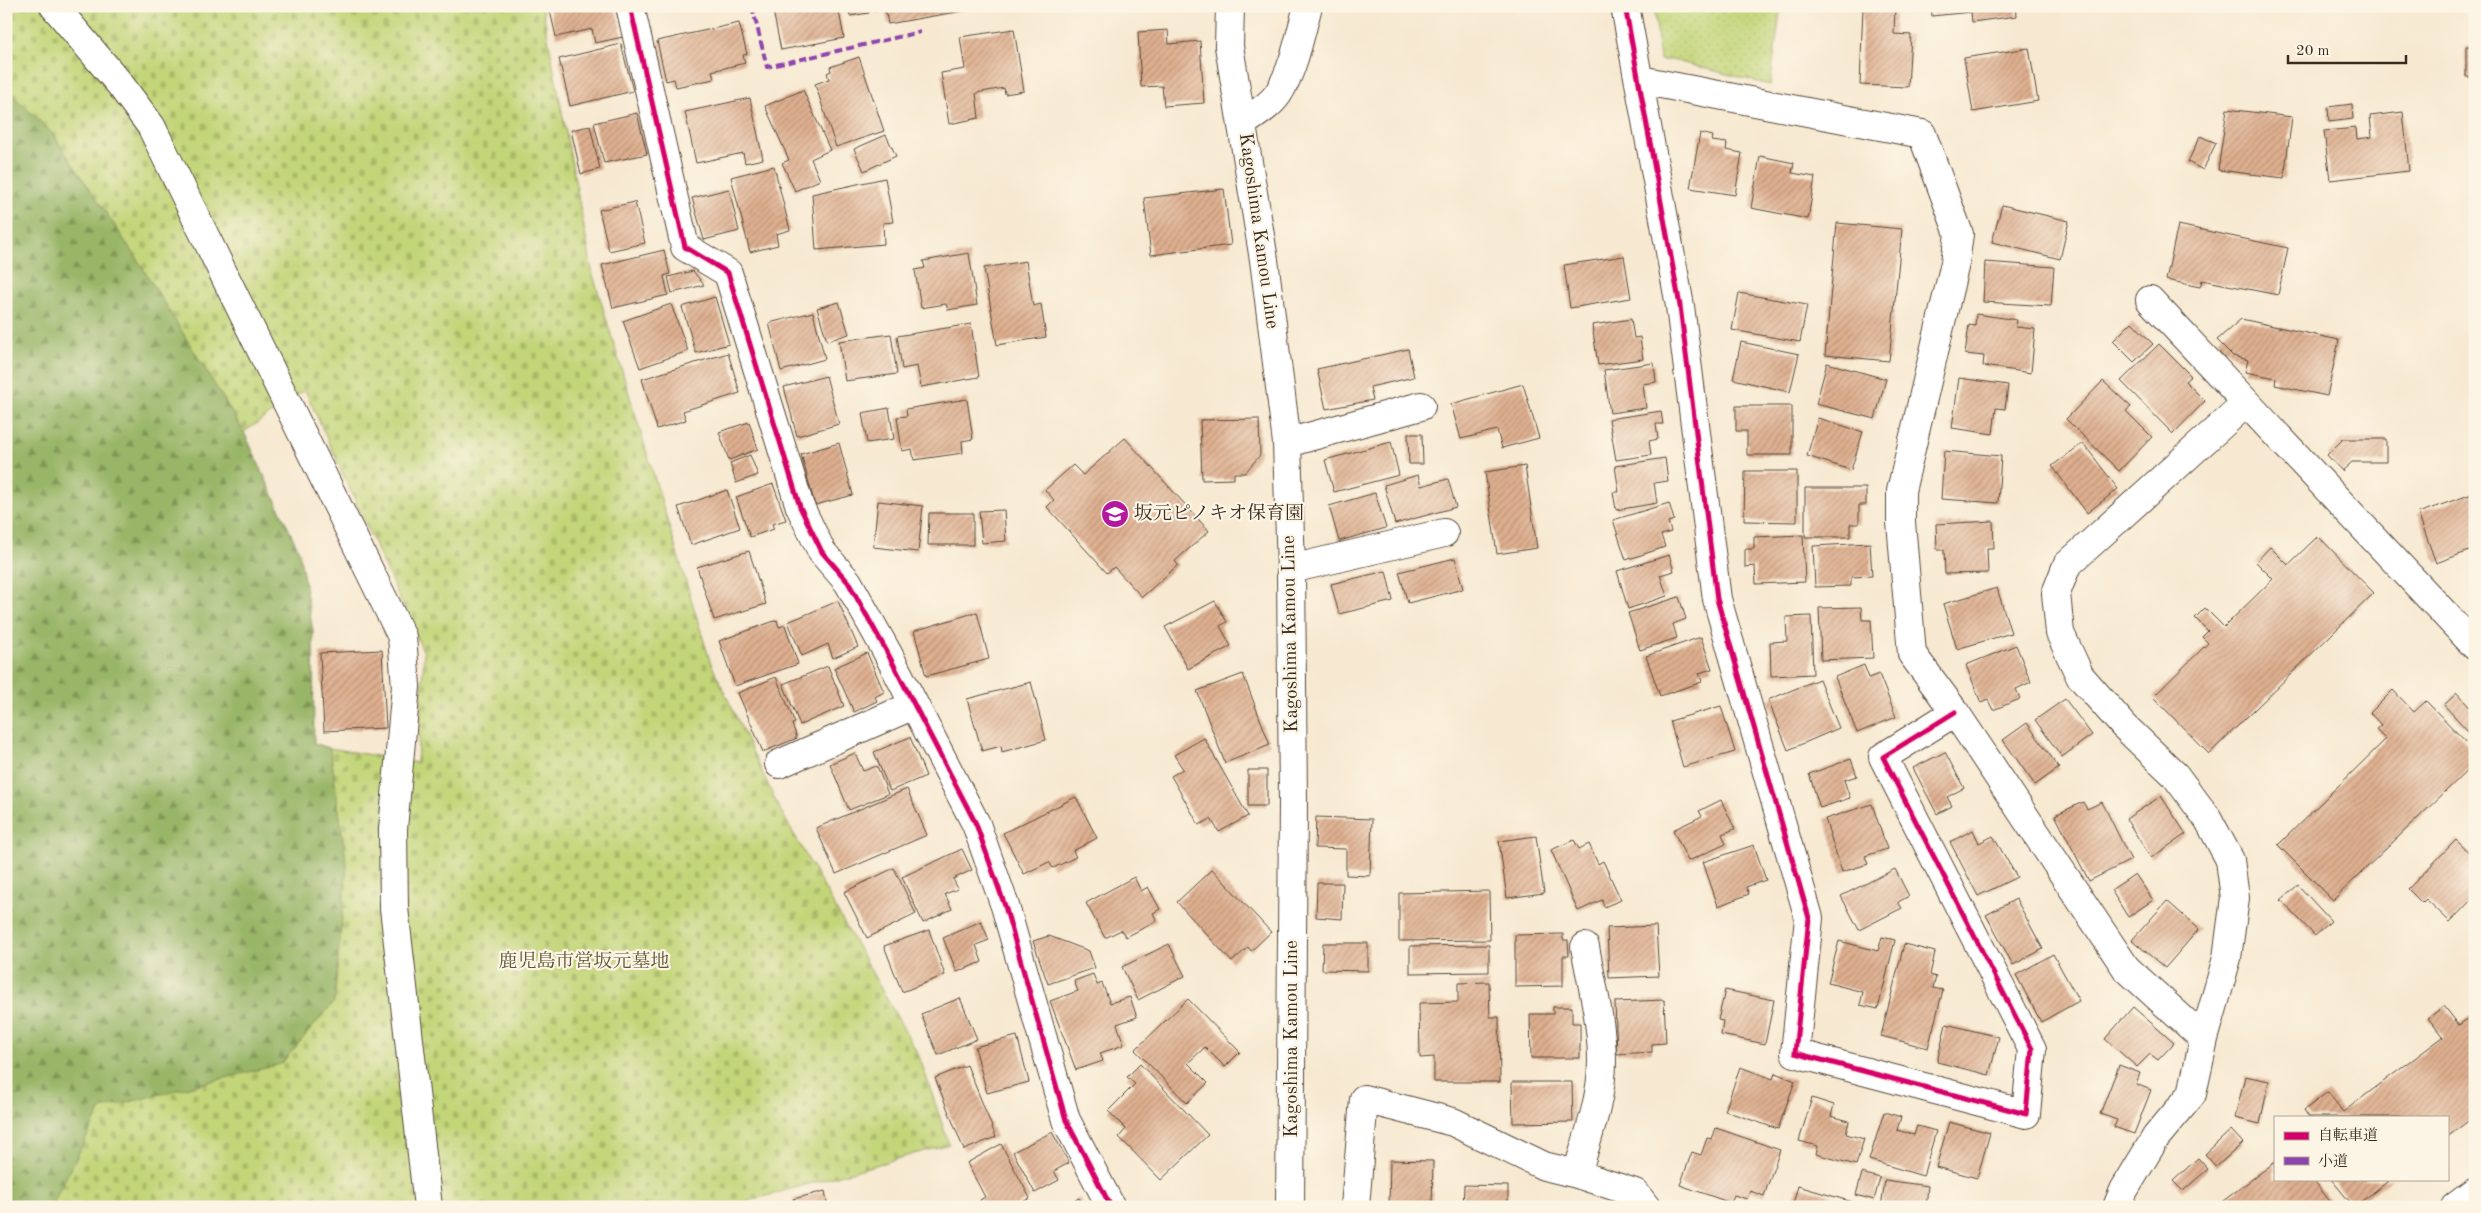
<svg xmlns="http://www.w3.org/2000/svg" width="2481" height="1213" font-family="'Old Standard TT','Noto Serif JP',serif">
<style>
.forest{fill:url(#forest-firs);stroke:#6a7043}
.cemetery{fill:url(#cemetery-stones);stroke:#7e804b}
.park{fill:url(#park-dots);stroke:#7e804b}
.building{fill:url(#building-hatch)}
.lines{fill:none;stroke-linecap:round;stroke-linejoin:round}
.minor-casing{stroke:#574739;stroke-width:30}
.tertiary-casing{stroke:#574739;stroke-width:30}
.primary-casing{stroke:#574739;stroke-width:30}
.minor{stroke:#fff;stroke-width:28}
.tertiary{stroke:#fff;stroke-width:28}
.primary{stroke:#fff;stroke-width:28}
.quiet{stroke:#8e44ad;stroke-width:4;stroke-dasharray:8 4;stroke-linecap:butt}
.cycleway-casing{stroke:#fcf5e5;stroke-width:8}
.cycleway{stroke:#d6006c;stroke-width:5}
.labels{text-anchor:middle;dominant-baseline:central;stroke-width:4.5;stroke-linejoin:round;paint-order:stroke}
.street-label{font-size:19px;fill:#3b2a1e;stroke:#fcf5e5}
.poi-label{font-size:19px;fill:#3b2a1e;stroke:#fcf5e5;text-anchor:start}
.park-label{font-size:19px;fill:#5d5534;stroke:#fcf5e5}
</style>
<defs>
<pattern id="forest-firs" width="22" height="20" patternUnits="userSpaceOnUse" patternTransform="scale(1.25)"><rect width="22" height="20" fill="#99b668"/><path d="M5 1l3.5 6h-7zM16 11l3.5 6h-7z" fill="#7e9455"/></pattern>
<pattern id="cemetery-stones" width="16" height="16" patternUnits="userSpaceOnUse" patternTransform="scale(1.25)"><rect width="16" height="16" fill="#c2d578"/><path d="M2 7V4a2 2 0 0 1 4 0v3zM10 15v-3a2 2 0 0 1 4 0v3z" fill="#a8b767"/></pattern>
<pattern id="park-dots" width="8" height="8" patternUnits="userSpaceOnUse" patternTransform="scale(1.25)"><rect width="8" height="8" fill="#c2d578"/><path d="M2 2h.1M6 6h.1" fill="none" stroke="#a8b767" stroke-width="1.8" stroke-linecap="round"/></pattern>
<pattern id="building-hatch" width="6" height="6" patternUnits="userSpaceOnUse" patternTransform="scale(1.25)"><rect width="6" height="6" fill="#dfb090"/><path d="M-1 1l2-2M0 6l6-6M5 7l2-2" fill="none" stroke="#b68f75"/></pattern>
</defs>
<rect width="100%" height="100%" fill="#fcf5e5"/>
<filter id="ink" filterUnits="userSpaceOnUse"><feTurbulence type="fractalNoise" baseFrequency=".02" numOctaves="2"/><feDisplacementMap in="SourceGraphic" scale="10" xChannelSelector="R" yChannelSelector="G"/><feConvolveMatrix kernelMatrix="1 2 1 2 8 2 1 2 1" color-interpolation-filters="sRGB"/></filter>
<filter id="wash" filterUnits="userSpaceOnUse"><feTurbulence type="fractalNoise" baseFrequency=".0096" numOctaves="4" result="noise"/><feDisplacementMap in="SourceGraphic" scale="20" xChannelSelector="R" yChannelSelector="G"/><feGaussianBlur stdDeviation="1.12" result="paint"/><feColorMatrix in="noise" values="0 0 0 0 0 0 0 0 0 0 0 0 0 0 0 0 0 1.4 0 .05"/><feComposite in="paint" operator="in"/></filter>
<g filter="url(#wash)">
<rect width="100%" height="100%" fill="#f7e9d1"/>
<path class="forest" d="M6,89l46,44 84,124 108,175 55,119 14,80 1,112 16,5 17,117 -13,137 -53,62 -180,45 -50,98h-45v-587l6,-4 -6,-22z"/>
<path class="cemetery" d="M6,6h536l51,269 117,386 68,145 141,250 30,88 -221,63h-677l50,-98 180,-45 53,-62 13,-137 -17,-117 87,15 7,-110 -119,-263 -61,42 -108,-175 -84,-124 -46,-44z"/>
<path class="park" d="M1654,6h127l-11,79 -98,-25h-12z"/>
<g id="blocks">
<path class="building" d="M549,6h66l8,31 -28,6 -3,-14 -36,8z
M772,6h66l6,32 -63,12z
M848,6h20l1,7 -19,3z
M872,6h100l1,3 -85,15 -3,-16 -12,3z
M1863,6h32l-1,28 17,1 -3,52 -48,-2z
M1931,6h85l1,10 -45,6 -1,-10 -39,4z
M739,23l8,31 -4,1 2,8 -33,8 2,8 -38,8 -2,-8 -8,2 -9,-40z
M1014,29l10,62 -19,3 -1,-6 -28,5 3,25 -30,6 -8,-51 24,-4 -5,-32z
M1168,30l1,14 31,-3 4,62 -40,3 -2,-20 -21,1 -3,-55z
M621,44l12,47 -63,15 -11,-47z
M2466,46h9v31h-9z
M2029,48l9,53 -65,11 -9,-54z
M859,57l25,74 -48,16 -21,-63 14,-5 -2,-6 4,-2 -1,-4z
M803,90l27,60 -19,9 9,21 -25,11 -13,-28 7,-3 -24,-54z
M750,98l13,61 -18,4 -2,-10 -47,10 -11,-51z
M2352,104l1,15 -24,3 -1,-15z
M2227,109l65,8 -8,61 -66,-8z
M2403,112l6,59 -79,9 -6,-49 32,-3 1,11 15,-2 -2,-21z
M637,113l10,41 -43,9 -10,-40z
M590,126l10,43 -19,5 -10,-44z
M1700,133l13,3 -1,5 15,2 -1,7 16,3 -7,42 -45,-7z
M886,135l10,21 -32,15 -10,-22z
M2200,136l16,7 -13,27 -15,-8z
M1760,156l34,7 -2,10 23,4 -7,42 -57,-11z
M774,166l16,64 -14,4 2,11 -28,7 -19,-75z
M885,178l8,44 -10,1 1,21 -68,6 -4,-56z
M729,189l10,42 -35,9 -12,-42z
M1224,189l7,56 -80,10 -7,-57z
M635,202l10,41 -36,8 -10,-41z
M2002,205l67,16 -9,38 -68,-17z
M1837,223l65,6 -13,132 -64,-6z
M2178,225l110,23 -10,47 -76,-15 -2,7 -34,-7z
M664,250l6,24 -6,2 4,19 -55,13 -11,-43z
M969,253l8,52 -29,5 -2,-6 -25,4 -6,-38 10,-2 -2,-7z
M1624,256l7,42 -61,10 -6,-43z
M1026,261l7,45 8,-2 5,33 -49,8 -13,-77z
M1985,262l69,5 -3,39 -68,-4z
M693,271l11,14 -32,8 -4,-16z
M1739,293l68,12 -7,37 -68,-12z
M715,297l14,47 -33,9 -14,-46z
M839,302l10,32 -22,7 -10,-33z
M671,304l17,47 -48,17 -17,-47z
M813,312l12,47 -44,12 -12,-48z
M1976,314l41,6 -1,7 19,2 -4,44 -48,-7 1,-10 -19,-2 4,-29 6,1z
M1631,319l3,19 6,-1 3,22 -45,6 -6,-40z
M2241,319l98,21 -12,56 -52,-11 1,-7 -31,-6 3,-12 -15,-4 -16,-16z
M2132,322l21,22 -19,18 -21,-21z
M971,324l8,53 -58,10 -4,-21 -15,3 -5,-33z
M891,334l6,40 -52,7 -6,-40z
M1741,342l58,12 -9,38 -57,-13z
M2159,344l32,32 -6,5 20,20 -32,33 -52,-53z
M1408,349l6,28 -44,10 3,13 -47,9 -9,-40z
M728,353l12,40 -57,18 3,9 -29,9 -15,-50z
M1654,363l2,19 -13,2 3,24 -36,5 -6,-43z
M1827,363l59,16 -11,40 -59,-15z
M826,376l13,48 -42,12 -13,-49z
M1959,378l49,7 -3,24 -9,-1 -3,26 -41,-6z
M2103,381l28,26 -5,4 26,26 -33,34 -53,-52z
M1523,384l16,54 -37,10 -5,-18 -36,9 -10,-35z
M967,399l6,40 -11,2 1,12 -49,7 -2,-11 -10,2 -5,-34 10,-1 -1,-7z
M1736,406h56v49h-45v-24h-11z
M889,408l5,31 -27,4 -5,-30z
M1661,411l2,13h-7l2,15 -9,2 2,14 -35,5 -7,-41z
M1818,418l45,14 -12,38 -44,-14z
M1259,419l1,36 -15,18h-11v6l-32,1 -2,-60z
M749,422l9,27 -29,11 -10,-28z
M1408,434h14l1,30h-14z
M1125,438l84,93 -34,30 3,4 -36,32 -28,-30 -7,6 -60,-66 7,-7 -9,-10 28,-25 10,10z
M2343,439h43v23h-34l-10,9 -15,-16z
M1391,442l8,33 -65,17 -9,-32z
M839,443l14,52 -38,10 -14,-51z
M2083,443l35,46 -31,24 -35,-47z
M1944,451l57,5 -3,47 -57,-4z
M750,455l8,20 -22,8 -6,-20z
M1665,458l3,23 -14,2 3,20 -41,7 -3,-18h6l-4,-26z
M1525,466l12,82 -40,6 -12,-82z
M1745,471h52v51l-53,-1z
M1418,475l3,11 27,-7 8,28 -61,17 -11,-39z
M773,484l13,36 -14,4 2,5 -24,8 -14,-40z
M1805,488h61v17h-7v19h-9v13h-45z
M727,490l13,38 -49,17 -13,-38z
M1375,493l11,35 -47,13 -10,-35z
M2475,493v56l-39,14 -18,-50z
M878,501l45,5 -5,46 -45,-5z
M1669,503l5,17 -6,2 3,10 -10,3 4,12 -39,13 -13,-40z
M1004,510l2,31 -24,2 -3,-32z
M929,513h44v32h-45z
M1993,521l1,27h-7l1,25 -43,1 -1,-24h-7l-1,-26z
M1803,535l2,47 -49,2 -1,-18 -10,1v-18h9v-12z
M2318,536l56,57 -165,161 -56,-57 55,-54 -6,-6 6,-6 -13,-13 10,-10 19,19 49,-48 -17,-17 14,-15 18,18z
M1870,543l2,33 -21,1v9l-36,1 -2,-41z
M749,551l17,53 -52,16 -17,-53z
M1669,555l5,16 -14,4 7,21 -39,13 -11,-38z
M1455,558l8,31 -55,14 -9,-31z
M1386,571l7,30 -54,13 -8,-30z
M1997,588l14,45 -54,16 -14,-45z
M1679,597l7,22 -13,5 4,14 -37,12 -12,-37z
M838,601l20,46 -25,11 -5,-14 -26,12 -14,-34z
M1215,601l12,21 -7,4 11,20 -43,23 -23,-42z
M1861,607l1,13h9l2,38 -52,2 -2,-52z
M977,612l12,47 -63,17 -12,-45z
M1811,616l2,58 -42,2 -1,-34 17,-1 -1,-24z
M777,620l2,7 6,-2 13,39 -63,22 -16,-45z
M1701,637l11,32 -13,4 3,9 -42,14 -14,-40z
M2016,645l15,37 -15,7 4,10 -27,11 -5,-10 -7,3 -15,-38z
M382,650l4,78 -62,3 -4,-78z
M867,653l17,39 -9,5 2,4 -23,11 -20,-44z
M1864,665l5,13 10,-4 17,43 -39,16 -22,-56z
M828,666l16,40 -44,19 -17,-41z
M1243,674l27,71 -45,18 -28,-72z
M776,677l19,46 -3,1 5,14 -34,14 -25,-59z
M1819,679l20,49 -51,22 -20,-50z
M1031,682l15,58 -44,12 -1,-6 -19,5 -15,-52z
M2393,690l21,22 12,-11 49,50v12l-142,137 -55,-55 108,-106 -10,-10 5,-4 -11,-12z
M2457,693l18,20v13l-6,6 -25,-27z
M2065,699l27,36 -30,22 -27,-37z
M1721,706l14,46 -52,15 -13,-46z
M2027,723l32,45 -24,17 -32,-45z
M910,737l16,39 -36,15 -16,-39z
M1204,738l44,78 -29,16 -8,-13 -12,6 -28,-49 12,-7 -9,-14z
M1945,752l19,36 -17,9 5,9 -15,8 -24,-46z
M855,753l8,18 14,-5 11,28 -39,16 -19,-46z
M1851,759l6,17 -13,4 6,18 -30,10 -11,-34z
M1248,770h19v36h-19z
M907,789l20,46 -91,39 -20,-46z
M2161,796l25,38 -35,24 -25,-39z
M1076,797l21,41 -24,13 3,6 -23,11 -4,-6 -25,12 -21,-41z
M1721,800l14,29 -13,5 4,10 -38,17 -15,-31 29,-14 -3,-5z
M2083,802l4,7 15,-7 29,58 -42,21 -34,-66z
M1872,804l15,45 -22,7 3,8 -26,8 -17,-53z
M1316,817l56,2 -2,57 -24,-1v-26l-31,-1z
M1973,830l6,13 14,-7 24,41 -39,19 -28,-54z
M1536,836l8,57 -37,5 -8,-57z
M1574,840l5,9 10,-5 9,20 5,-3 18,39 -17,7 -2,-7 -24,11 -27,-61z
M2456,840l19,18v38l-25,26 -24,-23 -4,4 -14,-14z
M1754,845l12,35 -20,7 3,7 -31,12 -15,-44z
M962,849l10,21 -19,9 5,10 -13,5 7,15 -29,14 -21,-46z
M894,868l22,46 -49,24 -23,-46z
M1212,869l59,63 -20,19 -3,-4 -16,15 -55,-60z
M1895,869l14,27 -11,6 4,6 -43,22 -18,-34z
M2135,874l18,26 -25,17 -17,-27z
M1134,877l7,14 7,-4 12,22 -7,4 4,8 -31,16 -5,-7 -16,8 -19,-35z
M1317,883h26l-1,36 -26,-2z
M2298,885l33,36 -16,15 -34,-36z
M1489,891l1,49 -91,1v-48z
M2016,899l27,50 -30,16 -27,-50z
M2167,901l32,28 -34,39 -33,-28z
M981,921l8,19 -13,5 6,17 -25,10 -14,-34z
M1656,926l3,50 -50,2 -2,-50z
M929,930l16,45 -43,17 -18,-46z
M1563,934v6h5l1,16h-6v30l-48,1v-52z
M1049,936l40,15 6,17 -47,16 -15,-43z
M1882,937l13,3 -17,69 -18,-4 3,-13 -35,-9 11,-42 39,10z
M1323,943h45v28l-46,-1z
M1169,944l16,32 -47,24 -16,-33z
M1904,944l31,8 -5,23 6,2 -3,11 10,2 -15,58 -47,-12z
M1489,945v27l-79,1v-27z
M2053,954l26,47 -38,21 -25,-47z
M1093,974l4,11 5,-2 8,20 20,-6 7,20 -20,7 7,21 -24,8 3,8 -27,9 -26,-69 28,-10 -4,-10z
M1489,982l1,35h9l1,65h-66v-25l-14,1 -1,-55 39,-1v-19z
M1725,990l49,10 -9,44 -44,-9 2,-14 -5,-1z
M960,998l17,41 -39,16 -17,-41z
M1188,999l52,53 -15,15 -20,-20 -17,16 20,20 -21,20 -52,-53z
M1664,1000l2,43 -14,1v8l-35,2 -2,-52z
M2444,1006l15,19 16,-12v103l-28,21v-20h-138l-5,-7 24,-18 15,20 100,-75 -15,-19z
M1553,1007h19v16h8v35h-49l-1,-44h23z
M2133,1007l41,36 -16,17 -8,-6 -13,13 -32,-28z
M1946,1024l53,13 -10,38 -52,-13z
M1017,1036l12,46 -42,11 -12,-46z
M1140,1064l68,71 -47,45 -42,-43 7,-8 -18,-18 27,-27 -8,-7z
M967,1065l29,72 -32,13 -29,-72z
M2119,1065l21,8 -4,11 15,6 -17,44 -20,-7 3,-7 -17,-6z
M1740,1067l33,12 2,-6 20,8 -17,48 -53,-18z
M2245,1076l24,5 -9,43 -25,-6z
M1512,1082h60l1,40 -60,1z
M1812,1098l22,7 -3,11 18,5 -3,13 18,5 -8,26 -40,-11 2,-8 -19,-5z
M1884,1112l17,5 -4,13 17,5 3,-9 19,5 -13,45 -54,-16z
M1949,1122l41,11 -13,45 -41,-11z
M1716,1128l64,22 -16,46 -14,-5 -3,8 -13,-4 -3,8 -51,-18 12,-33 9,3 6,-17 5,1z
M2231,1130l12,13 -27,24 -11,-13z
M1052,1132l17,31 -15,8 5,9 -24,13 -22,-41z
M1001,1144l29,54 -17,9h-29l-4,-7 5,-3 -18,-34z
M2198,1158l10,11 -25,22 -10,-10z
M1390,1160l43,1 -1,46h-43z
M2275,1162v17h38l21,28h-119z
M1862,1173l18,5 -6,22 -18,-5z
M2331,1179h60l-37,28z
M1885,1180l43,6 -2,21h-45z
M1464,1185l44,1v21h-45z
M1798,1186l65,19 -1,2h-70z
M825,1191l3,16h-33l-2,-8z
M1079,1198l5,9h-20z
M786,1202l1,5h-18v-1z"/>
</g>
</g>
<g filter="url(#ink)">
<use href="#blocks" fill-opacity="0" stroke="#574739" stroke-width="1"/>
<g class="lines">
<g class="minor-casing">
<path id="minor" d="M54,6l65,77 32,43 251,511 4,49 -13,143 1,79 34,299
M630,6l55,241 43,26 72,234 22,45 26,30 39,70 89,172 29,82 61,214 45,87
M1625,6l55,300 37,293 92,319 -14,135 231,61 6,-65 -149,-292 72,-45
M1640,80l282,54 37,100 -4,29 -54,228v31l11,132 43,58 171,256 78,71 -12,55 -36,43 -32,53 -7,17
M1242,124c12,-9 27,-17 36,-30 16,-25 22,-59 30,-88
M2150,300l325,346
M1287,443l134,-37
M1291,569l153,-36
M779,764l135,-59
M2204,1039l23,-81 8,-60 -5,-38 -22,-41 -33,-44 -51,-49 -44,-50 -20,-43 -4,-40 11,-28 179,-162
M1577,1174c10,-36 25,-74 25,-113 0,-38 -10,-76 -17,-114
M1355,1207l9,-108 89,23 91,44 33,8 58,19 11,14"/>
</g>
<g class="tertiary-casing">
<path id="tertiary" d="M2455,1207l20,-15"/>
</g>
<g class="primary-casing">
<path id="primary" d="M1230,6l-1,40 35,214 23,183 4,126 2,234 -3,404"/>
</g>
<use href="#minor" class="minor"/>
<use href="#tertiary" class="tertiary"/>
<use href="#primary" class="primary"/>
<path class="quiet" d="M752,6l15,61 153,-35"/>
<g class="cycleway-casing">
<path id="cycleway" d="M630,6l55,241 43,26 72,234 22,45 26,30 39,70 89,172 29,82 61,214 45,87
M1625,6l55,300 37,293 92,319 -14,135 231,61 6,-65 -149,-292 72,-45"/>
</g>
<use href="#cycleway" class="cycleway"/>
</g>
</g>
<defs>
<g id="school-disc" transform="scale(1.4375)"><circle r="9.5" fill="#b5179e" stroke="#fcf5e5"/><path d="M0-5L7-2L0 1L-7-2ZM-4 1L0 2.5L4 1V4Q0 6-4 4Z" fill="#fff"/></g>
</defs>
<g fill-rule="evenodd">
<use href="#school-disc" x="1115" y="514"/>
</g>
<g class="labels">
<g class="street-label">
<text transform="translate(1258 231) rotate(82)">Kagoshima Kamou Line</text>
<text transform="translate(1291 634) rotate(-91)">Kagoshima Kamou Line</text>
<text transform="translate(1292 1039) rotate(-90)">Kagoshima Kamou Line</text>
</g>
<g class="poi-label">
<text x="1134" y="514">坂元ピノキオ保育園</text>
</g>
<g class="park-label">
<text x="584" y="962">鹿児島市営坂元墓地</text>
</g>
</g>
<rect width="2481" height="1213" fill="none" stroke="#fcf5e5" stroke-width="25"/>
<rect x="2274" y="1116" width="175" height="65" fill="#fcf5e5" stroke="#afa495"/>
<rect x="2284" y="1132" width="25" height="8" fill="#d6006c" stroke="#afa495"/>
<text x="2318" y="1140" font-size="15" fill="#3b2a1e">自転車道</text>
<rect x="2284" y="1157" width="25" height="8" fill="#8e44ad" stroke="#afa495"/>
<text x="2318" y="1166" font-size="15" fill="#3b2a1e">小道</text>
<path d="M2288 55v8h118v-8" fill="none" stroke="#3b2a1e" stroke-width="2.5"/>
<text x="2296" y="55" font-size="15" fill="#3b2a1e" stroke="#fcf5e5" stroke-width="4" paint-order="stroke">20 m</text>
</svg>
